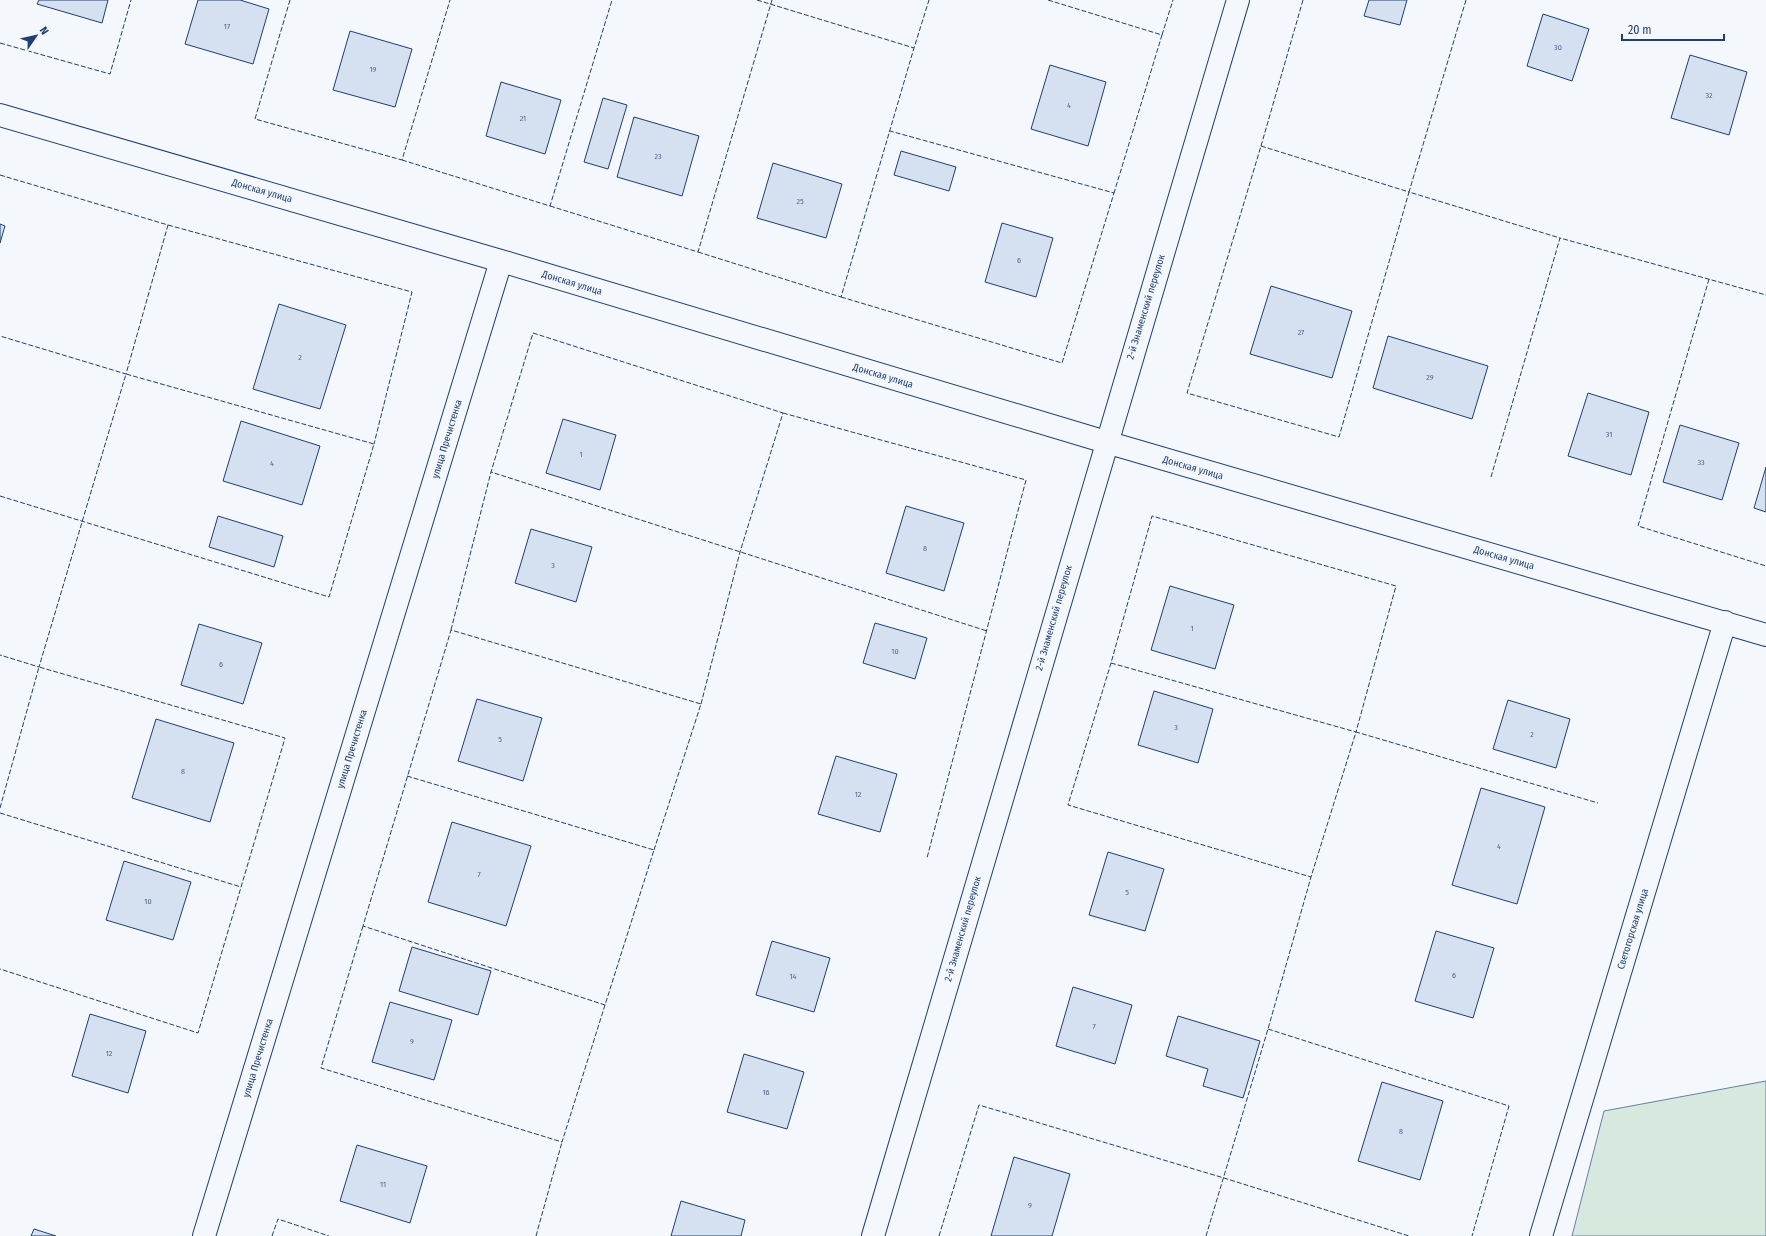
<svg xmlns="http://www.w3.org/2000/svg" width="1766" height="1236" font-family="'Fira Sans Condensed',sans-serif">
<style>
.green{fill:#d7e8df;stroke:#687fa3}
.building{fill:#d5e0f0;stroke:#1d3f73}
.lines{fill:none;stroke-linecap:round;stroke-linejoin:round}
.street-casing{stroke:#1d3f73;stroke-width:24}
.street{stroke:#f4f7fb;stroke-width:22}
.fence{stroke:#1d3f73;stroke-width:1;stroke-dasharray:5 2;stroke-linecap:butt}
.labels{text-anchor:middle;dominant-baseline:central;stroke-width:3;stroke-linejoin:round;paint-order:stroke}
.number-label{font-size:8px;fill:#4b6792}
.street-label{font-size:10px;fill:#1d3f73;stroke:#f4f7fb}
</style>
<rect width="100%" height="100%" fill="#f4f7fb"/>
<path class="green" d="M1766,1081v155h-194l32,-125z"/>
<path class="building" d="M39,0h69l-6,23 -65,-19z
M198,0h42l29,9 -16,55 -68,-20z
M1369,0h38l-7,25 -36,-9z
M1543,14l46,15 -17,52 -45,-15z
M350,31l62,18 -17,58 -62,-17z
M1690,55l57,17 -18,63 -58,-17z
M1050,65l56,17 -18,64 -57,-17z
M501,82l60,18 -16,54 -59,-18z
M603,98l24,7 -19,64 -24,-7z
M634,117l65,19 -17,60 -65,-19z
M901,151l55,16 -7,24 -55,-16z
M773,163l69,21 -16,54 -69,-20z
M1002,223l51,15 -17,59 -51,-15z
M0,224l5,2 -5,17z
M1271,286l81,25 -20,67 -82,-24z
M279,304l67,21 -26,84 -67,-20z
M1388,336l100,30 -16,53 -99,-31z
M1588,393l61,19 -18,63 -63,-19z
M563,419l53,16 -16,55 -54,-17z
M241,421l79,25 -18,59 -79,-24z
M1680,425l59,18 -17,57 -59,-18z
M1766,467v45l-12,-4z
M906,506l58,17 -20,68 -58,-18z
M218,516l65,20 -9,31 -65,-20z
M531,529l61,18 -16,55 -61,-19z
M1170,586l64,19 -19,64 -64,-19z
M875,623l52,15 -12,41 -52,-16z
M199,624l63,19 -19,61 -62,-19z
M1154,691l59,18 -15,54 -60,-18z
M477,699l65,19 -19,63 -65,-20z
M1508,700l62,19 -14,49 -63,-19z
M156,719l78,24 -24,79 -78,-24z
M836,756l61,18 -17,58 -62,-18z
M1481,788l64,19 -28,97 -65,-19z
M452,822l79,24 -25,80 -78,-24z
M1108,852l56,17 -19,62 -56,-16z
M124,861l67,21 -18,58 -67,-20z
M1436,931l58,17 -21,70 -58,-17z
M772,941l58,17 -16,54 -58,-17z
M412,947l79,24 -13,44 -79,-24z
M1073,987l59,18 -17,59 -59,-18z
M390,1002l62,18 -18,60 -62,-18z
M90,1014l56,17 -18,62 -56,-17z
M1178,1016l82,25 -17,57 -40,-12 5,-17 -42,-13z
M744,1054l60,18 -17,57 -60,-17z
M1382,1082l61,19 -23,79 -62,-19z
M357,1145l70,21 -17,57 -70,-22z
M1014,1157l56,17 -18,62h-61z
M681,1201l64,19 -4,16h-70z
M34,1229l22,7h-25z"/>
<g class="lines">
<g class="street-casing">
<path id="street" d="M0,115l501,146 605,181 660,193
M204,1236l297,-975
M873,1236l365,-1236
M1541,1236l184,-614"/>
</g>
<use href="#street" class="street"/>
<path class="fence" d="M290,0l-35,119 147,41 48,-160
M757,0l157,48 15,-48
M1048,0l114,35 -48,158
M1466,0l-57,192 151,46
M1162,35l11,-35
M0,43l110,31 21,-74
M1261,146l148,46 -70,245 -152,-44z
M1261,146l42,-146
M402,160l148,46 62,-206
M0,175l168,50 -42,149 -126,-38
M550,206l148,46 74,-252
M168,225l244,67 -38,152
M698,252l143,45 73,-249
M1709,279l-71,247 128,40
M841,297l221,66 52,-170 -224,-62
M783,413l243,67 -99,378
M1491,477l69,-239 206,57
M0,496l329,101 45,-153 -248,-70 -87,293 -39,-12
M451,630l40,-158
M1111,663l245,69 40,-146 -244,-70 -41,147 -43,142 243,72
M701,704l39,-152 43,-139 -250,-80 -42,139 496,159
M407,776l247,74 -49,155 -242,-79 88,-296 250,74 -47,146
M0,808l39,-141 246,71 -87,295 -198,-64
M0,813l241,74
M363,926l-42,142 241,74 43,-137
M1268,1029l241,77 -37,130
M272,1236l6,-17 51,17
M536,1236l26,-94
M939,1236l40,-131 245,73 185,58
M1206,1236l62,-207 43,-152 45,-145 242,71"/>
</g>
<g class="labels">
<g class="number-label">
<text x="227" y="26">17</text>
<text x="1558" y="47">30</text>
<text x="373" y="69">19</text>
<text x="1709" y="95">32</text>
<text x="1069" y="105">4</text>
<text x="523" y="118">21</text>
<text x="658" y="156">23</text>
<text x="800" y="201">25</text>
<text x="1019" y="260">6</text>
<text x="1301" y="332">27</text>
<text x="300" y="357">2</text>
<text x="1430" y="377">29</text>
<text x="1609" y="434">31</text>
<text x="581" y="454">1</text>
<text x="1701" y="462">33</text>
<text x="272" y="463">4</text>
<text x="925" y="548">8</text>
<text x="553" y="565">3</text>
<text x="1192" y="628">1</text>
<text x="895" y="651">10</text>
<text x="221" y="664">6</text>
<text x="1176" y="727">3</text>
<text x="1532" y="734">2</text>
<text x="500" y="739">5</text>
<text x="183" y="771">8</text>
<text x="858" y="794">12</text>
<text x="1499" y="846">4</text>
<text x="479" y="874">7</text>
<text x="1127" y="892">5</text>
<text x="148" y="901">10</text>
<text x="1454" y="975">6</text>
<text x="793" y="976">14</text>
<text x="1094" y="1026">7</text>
<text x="412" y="1041">9</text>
<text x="109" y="1053">12</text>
<text x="766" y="1092">16</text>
<text x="1401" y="1131">8</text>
<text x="383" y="1184">11</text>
<text x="1030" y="1205">9</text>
</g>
<g class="street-label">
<text transform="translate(262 191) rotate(16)">Донская улица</text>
<text transform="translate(572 283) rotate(17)">Донская улица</text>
<text transform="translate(1146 307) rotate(-73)">2-й Знаменский переулок</text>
<text transform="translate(883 376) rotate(17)">Донская улица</text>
<text transform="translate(447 439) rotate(-73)">улица Пречистенка</text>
<text transform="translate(1193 468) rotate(16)">Донская улица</text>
<text transform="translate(1504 558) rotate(16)">Донская улица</text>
<text transform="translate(1054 618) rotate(-74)">2-й Знаменский переулок</text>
<text transform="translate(352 749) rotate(-73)">улица Пречистенка</text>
<text transform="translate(963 929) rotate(-74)">2-й Знаменский переулок</text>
<text transform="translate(1633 929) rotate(-73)">Светогорская улица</text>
<text transform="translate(258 1058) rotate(-73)">улица Пречистенка</text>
</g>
</g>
<g transform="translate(36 36) rotate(56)" stroke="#f4f7fb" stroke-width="3" paint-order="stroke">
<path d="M0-3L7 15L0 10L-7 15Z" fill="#1d3f73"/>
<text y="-6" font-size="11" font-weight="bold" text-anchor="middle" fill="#1d3f73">N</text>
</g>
<path d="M1622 34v6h102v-6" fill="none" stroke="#1d3f73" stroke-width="2"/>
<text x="1628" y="34" font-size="12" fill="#1d3f73" stroke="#f4f7fb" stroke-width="3" paint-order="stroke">20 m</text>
</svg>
